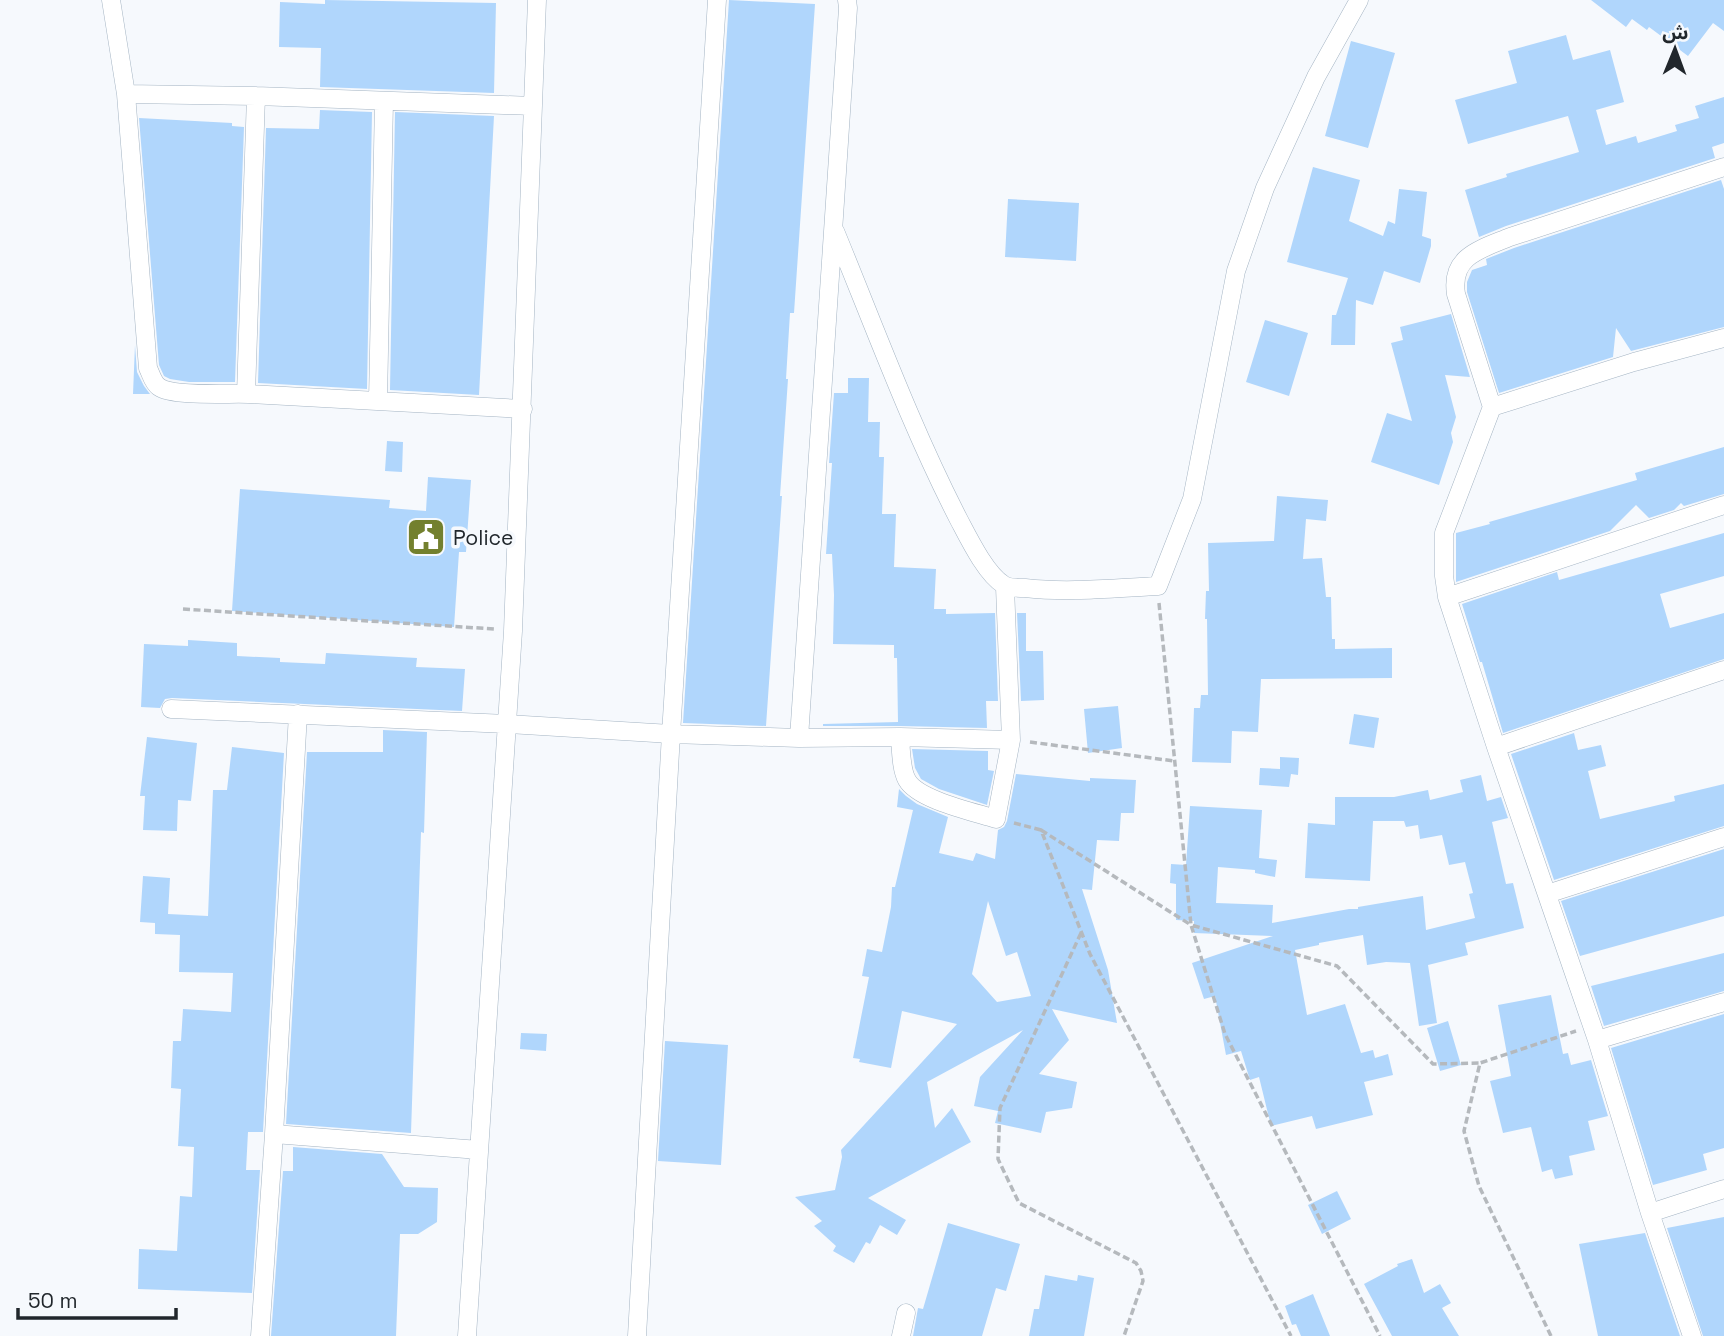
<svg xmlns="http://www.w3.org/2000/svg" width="1724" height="1336" font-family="'Space Grotesk','Noto Sans Arabic',sans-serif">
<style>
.building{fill:#b0d6fc;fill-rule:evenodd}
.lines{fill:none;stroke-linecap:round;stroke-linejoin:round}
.minor-casing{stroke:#a4b4c3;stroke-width:19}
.path{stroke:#b5b9bd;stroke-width:3.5;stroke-dasharray:7 3.5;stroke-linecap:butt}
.minor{stroke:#fff;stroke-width:18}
.labels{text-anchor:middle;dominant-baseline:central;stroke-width:7;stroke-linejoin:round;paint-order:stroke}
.poi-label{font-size:21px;fill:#21272c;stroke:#f6f9fd;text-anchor:start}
</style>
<rect width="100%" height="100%" fill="#f6f9fd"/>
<path class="building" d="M325,0l171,3 -2,90 -174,-6 1,-39 -42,-1 1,-45 45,2z
M729,0l86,4 -21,309h-4l-4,66h2l-8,117h2l-16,230 -83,-3z
M1591,0h133v31l-11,-8 -25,33 -39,-29 -2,3 -15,-11 -6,8z
M1566,35l7,25 37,-10 14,52 -28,8 10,35 30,-9 2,7 39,-12 -2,-6 24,-7 -4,-12 29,-9v46l-12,4 3,11 -209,68 -27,11 -14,-47 42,-13 -1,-3 73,-22 -11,-36 -100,28 -13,-44 62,-17 -9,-32z
M1351,41l44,12 -27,95 -43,-12z
M320,110l52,2 -5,277 -109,-6 8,-255 53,1z
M395,112l99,4 -15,279 -89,-5z
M139,118l93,5v3l12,1 -9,255h-46l-19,-3 -6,-3 -5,-11z
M1313,167l47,13 -11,41 34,15 5,-15 7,3 4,-35 28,3 -5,44 9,3v7l-11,37 -36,-12 -11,34 -17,-5 -1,45h-24l1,-30h4l12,-37 -61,-16z
M1721,180l3,9v138l-93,24 -15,-23 -3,29 -114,36 -32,-101v-10l5,-12 15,-5 -1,-6 28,-11z
M1008,199l71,4 -3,58 -71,-4z
M1451,314l19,63 -25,-2 11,42 -5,16 2,9 -14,43 -68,-23 16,-49 25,8 -21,-78 12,-3 -3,-13z
M1265,320l43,13 -19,63 -43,-14z
M135,345l2,27 7,14 6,8h-17z
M848,378h21l-1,44h12l-1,35h5l-2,57h14l-2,53 42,2 -2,40h12v5l49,-1 3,88h-12l1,27 -87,-2h-77v-2l75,-2 -1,-64h-3v-13l-61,-1 1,-49 -2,-41h-6l6,-91h-3l5,-70h14z
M387,441l16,1 -1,30 -17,-1z
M1724,447v47l-40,12 -3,-3 -7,7 -25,8 -13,-13 -26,26 -154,51v-49l34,-9 -1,-2 148,-42 -2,-7z
M428,477l43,3 -5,72h-7l-5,75 -222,-16 8,-122 150,11 -1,8 37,3z
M1277,496l51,4 -2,21 -20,-2 -3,40 19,-1 4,39h5l1,42h3v10l57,-1v30l-131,1 -3,53 -26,-1 -1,32 -39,-1 2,-54h6l1,-13h7l-1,-76h-2l1,-28h3l-1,-48 66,-2z
M1724,533v43l-64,18 10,34 54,-15v46l-221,74 -21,-71h-2l-18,-58 95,-32 2,8z
M1017,613h9v38h17l1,49 -23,1z
M188,640l49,3v13l43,2v4l45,2 1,-11 91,5 -1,9 49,2 -3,42 -290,-13 -7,1 -5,9 -19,-1 3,-63 44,2z
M1118,706l4,42 -34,5 -4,-44z
M1354,714l25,4 -5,30 -25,-4z
M383,730l44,2 -3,101 -3,-1 -10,301 -125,-9 21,-372h76z
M1574,733l4,17 23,-5 5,21 -18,5 12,48 75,-18 -1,-5 50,-12v42l-170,54 -43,-126z
M147,737l50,6 -6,58 -13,-1 -1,31 -34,-1 2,-34h-5z
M232,747l52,6 -21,379h-15l-2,38h14l-8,123 -114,-4 1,-40 38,2 3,-55 12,1 2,-50 -16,-1 3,-57 -10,-1 2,-47h8l2,-32 48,3 2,-39 -54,-1 1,-37 -25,-1v-11l-15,-1 3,-46 27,2 -2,36 40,2 5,-126h14z
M912,749l76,2v19l6,1 -7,34 -48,-16 -18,-10 -6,-11z
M1280,757l19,1 -1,17 -7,-1 -2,13 -30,-2 1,-17 20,1z
M1016,774l74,7v-3l46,2 -2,33h-13l-2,28 -22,-1 -5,50 -10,-1 26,81 9,53 -65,-14 17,31 -30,34 38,8 -5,26 -26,4 -5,21 -46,-10 3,-12 -24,-5 6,-29 43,-47 -96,52 8,46 17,-20 19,34 -103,56 38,22 -9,15 -17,-10 -10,19 -4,-2 -12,21 -21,-12 3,-5 -22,-20 8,-5 -27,-24 40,-7 7,-33 -1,-7 116,-126 -55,-13 -11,57 -32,-6 1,-3 -7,-1 16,-81 -7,-1 5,-27 15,3 9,-45 1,-20h3l18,-77 -16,-3 2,-18 7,7 11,8 31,13 -9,36 34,8 3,-8 19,6 3,-29 6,-3 3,-6zM988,901l18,55 11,-4 14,44 -34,6 -25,-28z
M1481,775l6,26 14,-4 7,21 -16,4 14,62 7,-1 11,45 -59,15 3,12 -40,10 9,58 -18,3 -9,-63 -24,-1 -19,3 -4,-30 -44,8v2l-24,5 12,65 38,-11 16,49 12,-3 2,8 13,-4 5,21 -29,7 9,33 -57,14 -4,-13 -41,10 -12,-49 -9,3 -9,-29 -15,4 -11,-59 -11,3 -12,-36 81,-27 -79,-3v-12l-18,-1v-36l-6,-1 1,-19 15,1 4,-59 72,4 -3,48 18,2 -2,17 -20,-4v-3l-37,-3 -2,36 57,2 -1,18 77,-14h9v-2l65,-11 3,34 49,-12 -6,-24 4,-1 -8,-31 -16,3 -7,-30 -22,4 -2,-14 -12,2 -2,-6h-31l-3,60 -65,-3 3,-55 27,2v-28h59l34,-7 2,10 33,-8 -3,-12z
M1724,849v67l-144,40 -19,-55z
M1724,953v38l-120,35 -13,-40z
M1551,995l12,59 5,-1 3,12 20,-5 17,56 -20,5 7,29 -26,6 4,19 -18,4 -3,-10 -10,3 -11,-45 -28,6 -13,-52 21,-5 -13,-71z
M1724,1014v134l-21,6 4,16 -54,15 -42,-137z
M1448,1021l13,44 -21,6 -13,-43z
M521,1033l26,1 -1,17 -26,-2z
M665,1041l63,4 -7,120 -63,-4z
M293,1147l89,7 22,33 34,1 -1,34 -19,12h-18l-4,102h-125l12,-165h10z
M1337,1191l14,28 -29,15 -14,-29z
M1724,1217v119h-21l-36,-108z
M948,1223l72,21 -14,47 -10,-3 -14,48h-69l5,-28 5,1z
M1645,1233l35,103h-82l-19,-92z
M1412,1259l12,34 16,-9 11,19 -9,5 17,28h-67l-28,-52 34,-18 -1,-2z
M1045,1275l32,6 1,-6 16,3 -10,58h-55l5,-27h5z
M1313,1294l17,42h-29l-5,-12 -4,1 -7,-19z"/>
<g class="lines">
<g class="minor-casing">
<path id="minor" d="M111,0l15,94 22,274c3,6 5,15 11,19 14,10 71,6 90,7 91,5 183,10 274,15
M126,94l130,2 277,10
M835,231c40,97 76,196 124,289 10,19 27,54 45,65 5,3 14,3 21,3 44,5 88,0 133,-2l34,-87 44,-228 29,-83 51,-111 43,-77
M246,394l10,-298
M378,401l6,-300
M1492,407l142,-45 90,-24
M1447,597l277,-92
M171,709l336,15 164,10 128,4 49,-730 -1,-8
M900,737l111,3
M799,738l101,-1c1,12 1,33 7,43 11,20 67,32 89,39l15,-79 -6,-153
M1496,747l228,-77
M1547,894l177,-57
M1597,1040l127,-38
M274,1134l205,16
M1650,1213l74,-24
M260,1336l14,-202 24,-420
M467,1336l46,-705 24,-631
M637,1336l34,-602 46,-734
M901,1336l5,-23
M1692,1336l-42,-123 -53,-173 -101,-293 -49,-150 -3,-21v-43l48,-126 -36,-113c-6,-38 25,-45 54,-57l214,-70"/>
</g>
<path class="path" d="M1159,603l32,322 146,41 96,98 47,-1
M183,609l311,20
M1030,742l144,19
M1014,823l27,7 49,124 201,382
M1041,830l150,95 34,109 155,302
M1081,933l-81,175 -2,51 21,44 117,60 5,8 2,10 -19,55
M1551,1336l-72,-150 -15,-55 16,-68 96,-32"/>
<use href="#minor" class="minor"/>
</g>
<defs>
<g id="civic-square" transform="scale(2.0125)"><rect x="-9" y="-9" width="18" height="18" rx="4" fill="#73802e" stroke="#f6f9fd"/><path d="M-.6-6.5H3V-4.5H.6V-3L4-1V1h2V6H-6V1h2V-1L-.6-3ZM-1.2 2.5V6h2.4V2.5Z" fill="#fff"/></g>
</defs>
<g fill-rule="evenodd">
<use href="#civic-square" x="426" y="537"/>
</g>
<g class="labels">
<g class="poi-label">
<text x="453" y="537">Police</text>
</g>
</g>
<g transform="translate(1675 49) rotate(1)" stroke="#f6f9fd" stroke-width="5" paint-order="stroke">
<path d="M0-5L12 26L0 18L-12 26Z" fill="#21272c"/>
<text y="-10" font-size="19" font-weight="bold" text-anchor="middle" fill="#21272c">ش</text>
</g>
<path d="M18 1308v10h158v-10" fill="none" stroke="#21272c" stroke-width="3.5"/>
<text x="28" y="1308" font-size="21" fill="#21272c" stroke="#f6f9fd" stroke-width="5" paint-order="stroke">50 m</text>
</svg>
